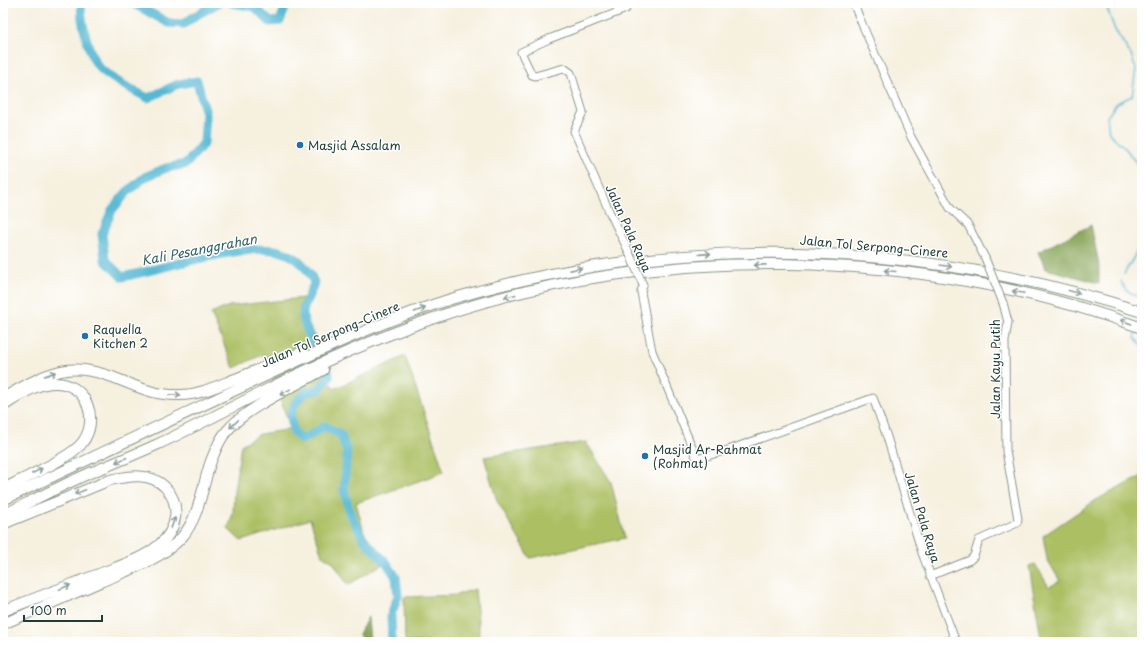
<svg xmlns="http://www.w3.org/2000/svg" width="1145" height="645" font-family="'Playpen Sans',sans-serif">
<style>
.green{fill:#acc064;stroke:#667e4c}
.forest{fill:#89a65a;stroke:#547247}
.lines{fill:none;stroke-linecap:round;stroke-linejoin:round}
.stream{stroke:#56b9d4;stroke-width:1.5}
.river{stroke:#56b9d4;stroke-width:9}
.minor-casing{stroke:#8a968a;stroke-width:9}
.highway-casing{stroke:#8a968a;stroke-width:12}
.minor{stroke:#fff;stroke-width:7}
.highway{stroke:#fff;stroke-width:10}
.minor-bridge-casing{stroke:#8a968a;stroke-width:9;stroke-linecap:butt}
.minor-bridge{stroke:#fff;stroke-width:7}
.oneway{stroke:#8f9e9a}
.poi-dot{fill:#1f6fb2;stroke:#fff;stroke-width:1.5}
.labels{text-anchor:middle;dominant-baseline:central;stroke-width:3;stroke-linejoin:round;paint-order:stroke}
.poi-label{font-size:12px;fill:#1f3d34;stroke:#fff;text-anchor:start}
.street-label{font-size:12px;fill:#1f3d34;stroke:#fff}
.water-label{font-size:13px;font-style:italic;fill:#306264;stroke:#fff}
</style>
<rect width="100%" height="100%" fill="#fff"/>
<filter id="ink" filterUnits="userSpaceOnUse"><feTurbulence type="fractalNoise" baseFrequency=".025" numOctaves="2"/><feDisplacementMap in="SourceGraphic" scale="8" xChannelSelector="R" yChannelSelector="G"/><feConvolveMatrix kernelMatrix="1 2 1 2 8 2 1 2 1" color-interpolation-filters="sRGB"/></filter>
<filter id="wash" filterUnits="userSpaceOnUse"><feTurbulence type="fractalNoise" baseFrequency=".012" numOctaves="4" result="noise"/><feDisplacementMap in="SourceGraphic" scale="16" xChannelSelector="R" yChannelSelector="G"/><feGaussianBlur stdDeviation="0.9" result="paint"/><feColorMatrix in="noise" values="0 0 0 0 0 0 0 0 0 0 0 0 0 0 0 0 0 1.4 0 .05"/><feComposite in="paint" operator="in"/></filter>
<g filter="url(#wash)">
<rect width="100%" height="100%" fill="#f6f0df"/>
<path class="green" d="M303,298l-4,12 7,24 28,55 71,-33 39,116 -88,31 8,29 22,30 -38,23 -15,-23 -11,-7 -12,-36 -69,22 -13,-12 5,-16 1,-22 7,-46 19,-11 31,-5 -27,-75 -30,14 -23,-54 18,-8z
M586,442l25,40 14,56 -95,20 -33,-57 -13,-44z
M1142,476v166h-99l-2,-4 -12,-72 6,-2 14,23 11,-6 -13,-22 -4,-23 53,-36z
M475,589l5,53h-75l-1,-45 52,-2z"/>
<path class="forest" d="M1091,225l8,39v19l-53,-14 -8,-17z
M368,617l2,25h-8l-3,-8z"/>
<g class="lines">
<path class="stream" d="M1105,3l10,27 16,25 5,14 -4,27 -15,7 -10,14 2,16 17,16 16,22
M1124,274l18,-31
M1121,281l5,9 16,9
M1137,331l-2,6 7,10"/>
<path class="river" d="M82,3c-3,13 7,52 16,63 10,12 36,25 50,32l30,-14 19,-3 9,33 -2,29 -18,21 -20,4 -21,9 -18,15 -15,18 -10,24 3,26 17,17c34,-7 127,-35 157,-26 17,4 28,15 35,31 -2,11 -11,21 -11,32 1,23 24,40 26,63l-10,13 -13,2 -11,11 -4,12 2,16 9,9 23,-14 16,9 6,17 -3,38 6,23 14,27 22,22 10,15 2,19 -7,19 1,27
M132,3l37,20 15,1 11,-8 23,-13
M232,3l23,4 15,15 10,-1 7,-18"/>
</g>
</g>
<g filter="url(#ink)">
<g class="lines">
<g class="minor-casing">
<path id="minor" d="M625,3l1,6 -77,30 -28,13 11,23 3,1 29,-8 7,5 12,39 -9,19 35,80 18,37
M853,3l58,134 39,71 18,17 17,33
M643,285l-2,7 11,59 45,108 34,-10 142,-51 14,39 35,116 34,89
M930,576l40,-16 4,-4 5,-16 38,-17 1,-4 -12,-68 -1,-110 3,-19 -5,-19"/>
</g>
<g class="highway-casing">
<path id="highway" d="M3,398c49,-28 67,-39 122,-16 17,7 35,14 55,13 20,0 39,-10 58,-17 21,-9 43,-17 64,-26
M3,406c16,-10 33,-23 52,-23 32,0 45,37 27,60 -10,14 -61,37 -79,46
M3,500c90,-43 180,-86 271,-128 58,-27 116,-54 177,-73 227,-68 467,-59 691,13
M3,515c29,-14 57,-29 87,-42 22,-9 44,-18 66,-28 35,-16 68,-34 102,-51 57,-29 116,-55 176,-76 219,-77 492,-70 708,10
M3,524l107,-44c19,-4 40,-8 55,7 17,18 12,43 -6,58 -16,14 -40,21 -60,29 -32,12 -64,24 -96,37
M3,624c32,-14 65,-28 97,-42 28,-12 61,-22 82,-45 18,-21 20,-51 29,-76 4,-10 8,-21 15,-29 19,-24 69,-46 97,-62"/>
</g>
<use href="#minor" class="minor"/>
<use href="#highway" class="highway"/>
<g class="minor-bridge-casing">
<path id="minor-bridge" d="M627,248l16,37
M985,258l18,45"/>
</g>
<use href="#minor-bridge" class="minor-bridge"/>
</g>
<defs><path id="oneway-shaft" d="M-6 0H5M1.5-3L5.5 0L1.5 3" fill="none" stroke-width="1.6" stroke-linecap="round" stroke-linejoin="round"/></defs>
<g class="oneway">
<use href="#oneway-shaft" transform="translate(705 254) rotate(-4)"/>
<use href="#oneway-shaft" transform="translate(760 265) rotate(179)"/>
<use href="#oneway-shaft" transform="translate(946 266) rotate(9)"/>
<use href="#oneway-shaft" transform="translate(576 269) rotate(-11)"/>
<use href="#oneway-shaft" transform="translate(890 271) rotate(-175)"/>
<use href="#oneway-shaft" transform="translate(1018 292) rotate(-168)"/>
<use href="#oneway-shaft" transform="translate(1074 292) rotate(14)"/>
<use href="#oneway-shaft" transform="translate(510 296) rotate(166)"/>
<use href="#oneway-shaft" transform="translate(420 310) rotate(-20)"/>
<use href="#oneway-shaft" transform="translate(1126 322) rotate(-160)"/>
<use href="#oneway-shaft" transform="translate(50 374) rotate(-19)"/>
<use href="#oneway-shaft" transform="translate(285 392) rotate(151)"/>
<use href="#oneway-shaft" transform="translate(175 395) rotate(1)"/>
<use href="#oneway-shaft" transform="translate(234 424) rotate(136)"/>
<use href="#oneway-shaft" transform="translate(121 460) rotate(157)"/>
<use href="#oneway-shaft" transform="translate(37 471) rotate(-28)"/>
<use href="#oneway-shaft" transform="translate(80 492) rotate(158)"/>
<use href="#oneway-shaft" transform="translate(173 523) rotate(-70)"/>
<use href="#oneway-shaft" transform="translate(65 587) rotate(-21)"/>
</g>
</g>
<g class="poi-dot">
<circle cx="300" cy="145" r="4"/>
<circle cx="85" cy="336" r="4"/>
<circle cx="645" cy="456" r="4"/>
</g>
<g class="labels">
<g class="poi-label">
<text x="308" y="145">Masjid Assalam</text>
<text x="93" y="329">Raquella<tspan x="93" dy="14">Kitchen 2</tspan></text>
<text x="653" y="449">Masjid Ar-Rahmat<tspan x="653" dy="14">(Rohmat)</tspan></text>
</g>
<g class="street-label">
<text transform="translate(629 228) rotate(66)">Jalan Pala Raya</text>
<text transform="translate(874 246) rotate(5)">Jalan Tol Serpong–Cinere</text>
<text transform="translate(330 334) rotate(-23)">Jalan Tol Serpong–Cinere</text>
<text transform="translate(995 369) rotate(-90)">Jalan Kayu Putih</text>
<text transform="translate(923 517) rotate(73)">Jalan Pala Raya</text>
</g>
<g class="water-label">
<text transform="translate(199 249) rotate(-11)">Kali Pesanggrahan</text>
</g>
</g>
<rect width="1145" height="645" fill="none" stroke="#fff" stroke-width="16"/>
<path d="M24 615v6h78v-6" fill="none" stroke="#1f3d34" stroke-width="2"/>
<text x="30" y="615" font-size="12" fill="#1f3d34" stroke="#ffffff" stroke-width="3" paint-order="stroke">100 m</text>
</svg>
